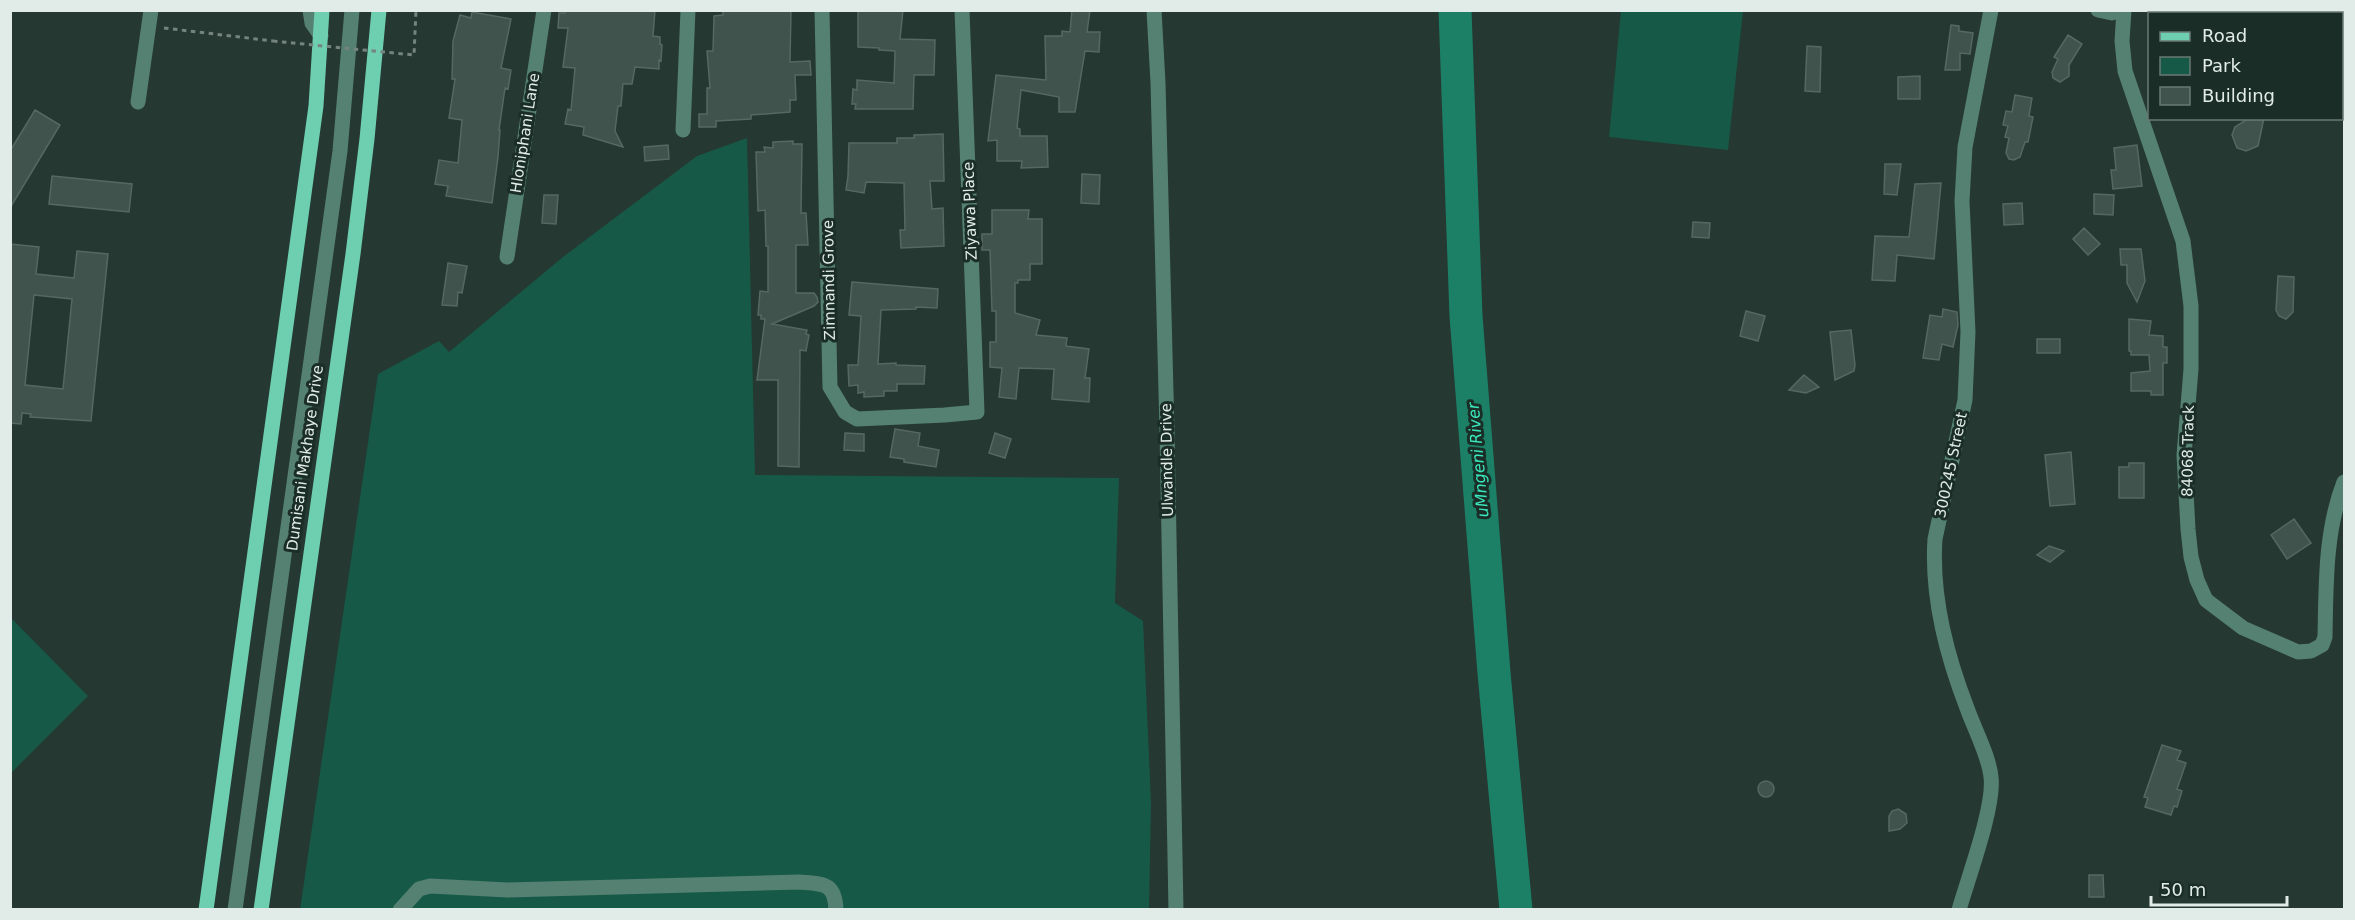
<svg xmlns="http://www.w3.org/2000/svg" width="2355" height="920" font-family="'DejaVu Sans',sans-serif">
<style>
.green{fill:#165947}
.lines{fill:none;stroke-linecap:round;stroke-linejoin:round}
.river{stroke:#1c8067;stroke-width:33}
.building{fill:#40544d;stroke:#556861;stroke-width:1.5;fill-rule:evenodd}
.path{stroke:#75847f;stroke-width:3;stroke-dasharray:4.5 4.5;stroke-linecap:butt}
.minor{stroke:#558172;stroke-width:15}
.major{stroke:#6dceb0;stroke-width:15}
.path-bridge{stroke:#75847f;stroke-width:3;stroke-dasharray:4.5 4.5;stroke-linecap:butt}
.labels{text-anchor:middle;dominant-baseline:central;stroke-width:6;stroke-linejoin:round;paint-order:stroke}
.street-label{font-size:15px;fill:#e1ece8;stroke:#1b2d27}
.water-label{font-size:16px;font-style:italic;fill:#3ae8bc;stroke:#1b2d27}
</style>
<rect width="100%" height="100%" fill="#253831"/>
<path class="green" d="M1621,10l122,1 -15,139 -119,-13z
M747,138l8,337 364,3 -4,125 28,18 8,182 -2,106 -849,1 78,-536 61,-33 10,11 114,-95 134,-101z
M11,618l77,78 -77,77z"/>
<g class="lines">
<path class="river" d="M1455,10l11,306 28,357 22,237"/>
</g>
<path class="building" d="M565,10h90l-2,26 7,1v7l2,1 -1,16 -2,-1v9l-24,-2 -3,17h-9l-2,22h-3l-3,25 8,16 -40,-12 1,-8 -19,-3 3,-15 3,1 4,-42 -12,-1 5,-39h-10l1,-15h6z
M723,10h68l-1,52 20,-1 1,14h-16l1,25h-6v12l-39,3v4l-35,2v6h-17v-13h8v-26h3l-3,-37h6l1,-35 9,-1z
M858,10h45l-3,29 35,1 -1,35h-20l-1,34h-58l1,-5h-4l1,-15 4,1v-10l37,3 1,-32 -16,-1v-2l-21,-1z
M1072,10h18l-3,22h13l-1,20 -14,-1 -10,61h-16v-15l-38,-7 -4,38 3,1v7h27l1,31 -27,1 1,-7h-25v-21l-9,1 8,-66 50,5 -1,-44h17v-5l8,1z
M472,12l39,7 -10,49 10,2 -3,19 -3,-1 -6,42h1l-2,27 -6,46 -46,-7 2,-10 -13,-2 4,-24 19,3 4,-43 -13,-2 6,-39h-3l1,-38 7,-26 11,3z
M1951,25l8,1v5l14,2 -3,21 -10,-1v17h-15z
M2068,35l14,9 -13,21v11l-9,6 -7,-4 -1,-6 6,-13 -4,-2z
M1807,46l14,1 -1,45 -15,-1z
M1920,76v23h-22v-22z
M2015,95l17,3 -3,18 4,1 -5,25h-3l-5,15 -6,3 -5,-1 -3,-6 3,-15 -4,-1 3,-11 -5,-1 3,-14 6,1z
M35,110l25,15 -50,83v-57z
M2249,118h15l-6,28 -12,5 -9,-3 -5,-13 3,-8z
M943,134l1,47h-14l2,28 11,-1 1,38 -43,2 -1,-18h5l-1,-47 -38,-1 -2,11 -18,-3 2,-14 1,-33h48v-5h17v-3z
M793,141v3h9l-1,69h5l2,32h-12v48h18l3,4 1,5 -4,4 -42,18 35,6 -1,4 3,1 -3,16 -6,-1 -1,117 -21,-1v-86h-21l8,-61h-4v-4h-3l2,-24 8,1v-46h-2l-1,-36 -7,1 -2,-59h9l-1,-5 9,1v-6z
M668,145l1,14 -24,2 -1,-14z
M2137,145l5,41 -29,3 -2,-19h5l-2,-22z
M1885,164h16l-4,31 -13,-1z
M1082,174l18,1 -1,29 -18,-1z
M52,176l80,8 -3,28 -80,-8z
M1941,183l-7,76 -37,-4 -2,26 -23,-1 3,-44 34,1 6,-53z
M2094,194l20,1 -1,20 -19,-1z
M544,195h14l-2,29 -14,-1z
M2022,203l1,21 -19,1 -1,-21z
M992,210h37l-1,9h14v45h-12v16h-12v3h-3v30l25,7 -4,15 31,3 -1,8 23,3 -4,29h5l-1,24 -37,-3 2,-30 -35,-1 -3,31 -17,-2 3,-29 -12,-1v-25h6v-31h-4l-2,-61h-8v-16h10z
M1693,222l17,1 -1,15 -17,-1z
M2084,228l16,16 -12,11 -15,-16z
M10,244l29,3 -3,27 38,4 3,-27 31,3 -17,167 -61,-4 1,-3 -9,-1 -1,11 -11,-1zM34,295l38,4 -9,90 -38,-4z
M2120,249h21l4,32 -8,21 -10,-19v-18h-6z
M448,263l19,3 -5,27 -4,-1 -1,14 -15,-1z
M2278,276l16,1 -1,35 -7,7 -7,-3 -3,-6z
M852,282l86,7 -1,19 -21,-1v2l-35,1 -3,54 18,-1v2l29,1 -1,18h-27v7h-13v5l-20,1v-5l-6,1v-8l-9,1 -1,-21h10l3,-49 -12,-1z
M1943,309l14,3 1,13 -5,22 -11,-3 -3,16 -16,-2 7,-43 12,2z
M1746,311l19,5 -7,25 -18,-5z
M2129,319l22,2 -2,14 14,1v11h4v16h-4v32h-12v-4h-20v-18l19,-2 -1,-16h-18v-4h-2z
M1851,330l4,35 -1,6 -19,9 -5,-48z
M2037,339h23v14h-23z
M1804,375l15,12 -13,6 -17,-3z
M895,429l25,4 -2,13 21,4 -3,17 -32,-5v-3l-14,-2z
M845,433l19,1v17l-20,-1z
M995,433l16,6 -6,19 -16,-5z
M2071,452l4,52 -25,2 -5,-51z
M2129,463h15v35h-25v-31h10z
M2294,519l17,24 -24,16 -16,-24z
M2049,546l15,5 -14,11 -13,-7z
M2162,745l19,6 -4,9 9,3 -9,26 5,2 -5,16 -3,-1 -3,9 -26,-8 3,-9 -4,-1z
M1758 789a8 8 0 1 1 16 0a8 8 0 1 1-16 0Z
M1898,809l8,5 1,9 -7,6 -11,2v-15l3,-5z
M2089,875h14l1,22h-15z"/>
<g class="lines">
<path class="path" d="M164,28l109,13"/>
<path class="minor" d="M310,10l2,13 9,13
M822,10l8,377 15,25 12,7 88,-4 32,-3 -15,-402
M1154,10l4,73 9,347 9,480
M2098,10l14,3 6,-3
M2124,10l-2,31 3,30 58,170 8,65v63l-7,86 4,74 3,28 6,23 9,20 37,28 55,24 13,-1 11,-6 3,-8c1,-52 0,-106 19,-155
M2315,10l9,4
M2342,19l2,1
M138,102l13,-92
M683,130l5,-120
M507,257l37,-247
M235,910l105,-759 12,-141
M400,910l19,-21 11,-3 78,4 291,-8c24,2 36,0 37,28
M1959,910c9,-32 36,-104 32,-133 -2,-21 -17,-49 -24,-69 -21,-54 -36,-111 -32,-169l30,-139 3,-68 -6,-131 3,-54 26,-137"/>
<path class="major" d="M206,910l110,-804 6,-96
M261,910l92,-656 14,-115 12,-129"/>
<path class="path-bridge" d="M273,41l141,14 2,-45"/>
</g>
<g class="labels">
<g class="street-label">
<text transform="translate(525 133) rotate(-81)">Hloniphani Lane</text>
<text transform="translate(970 211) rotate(-92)">Ziyawa Place</text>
<text transform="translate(829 280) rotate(-91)">Zimnandi Grove</text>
<text transform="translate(2188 451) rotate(-89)">84068 Track</text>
<text transform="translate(305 458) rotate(-82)">Dumisani Makhaye Drive</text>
<text transform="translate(1167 460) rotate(-91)">Ulwandle Drive</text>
<text transform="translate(1951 465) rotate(-78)">300245 Street</text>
</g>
<g class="water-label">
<text transform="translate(1478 460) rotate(-95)">uMngeni River</text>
</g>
</g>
<rect width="2355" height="920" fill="none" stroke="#e1ece8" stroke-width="24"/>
<rect x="2148" y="12" width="195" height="108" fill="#1b2d27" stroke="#6a7974" stroke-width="1.5"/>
<rect x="2160" y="32" width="30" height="9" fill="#6dceb0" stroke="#6a7974" stroke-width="1.5"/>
<text x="2202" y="42" font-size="18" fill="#e1ece8">Road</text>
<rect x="2160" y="57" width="30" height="18" fill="#165947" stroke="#6a7974" stroke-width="1.5"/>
<text x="2202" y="72" font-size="18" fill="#e1ece8">Park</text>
<rect x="2160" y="87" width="30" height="18" fill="#40544d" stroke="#6a7974" stroke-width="1.5"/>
<text x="2202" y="102" font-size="18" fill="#e1ece8">Building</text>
<path d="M2151 896v9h136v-9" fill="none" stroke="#e1ece8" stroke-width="3"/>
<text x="2160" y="896" font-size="18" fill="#e1ece8" stroke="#1b2d27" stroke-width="4.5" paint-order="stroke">50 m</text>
</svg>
